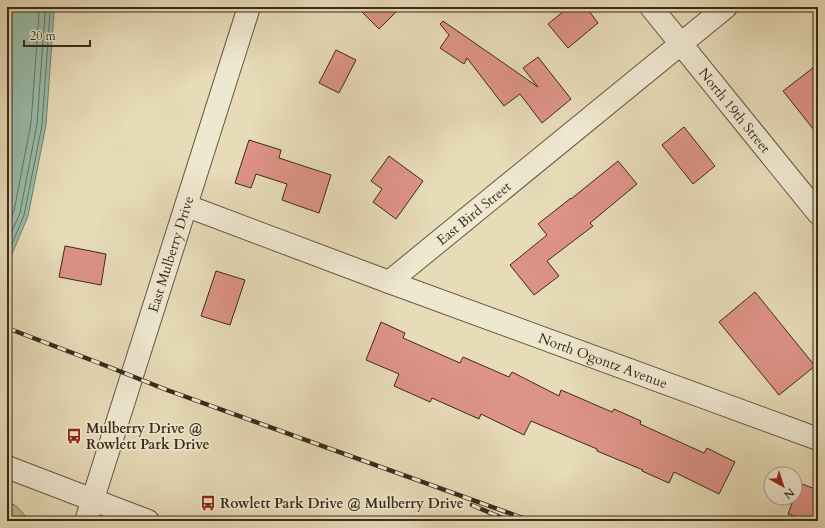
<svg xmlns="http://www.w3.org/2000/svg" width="825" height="528" font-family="Cardo,serif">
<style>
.green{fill:#b8bf8d;stroke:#787553}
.water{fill:#98bcaa;stroke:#728270}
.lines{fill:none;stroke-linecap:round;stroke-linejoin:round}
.shore{stroke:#687462;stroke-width:1}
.building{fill:#dd9387;stroke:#392b19}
.minor-casing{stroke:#645741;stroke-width:24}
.minor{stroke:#efe8d1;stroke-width:22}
.rail-casing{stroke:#392b19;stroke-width:4.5}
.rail{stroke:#efe8d1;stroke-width:3;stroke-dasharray:9;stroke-linecap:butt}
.labels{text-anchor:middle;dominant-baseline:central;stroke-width:3.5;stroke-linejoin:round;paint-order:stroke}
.street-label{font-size:14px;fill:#392b19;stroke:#efe8d1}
.poi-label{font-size:14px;font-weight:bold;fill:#392b19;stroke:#efe8d1;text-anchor:start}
</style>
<rect width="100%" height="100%" fill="#e7dbb8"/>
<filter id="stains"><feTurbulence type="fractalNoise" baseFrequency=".005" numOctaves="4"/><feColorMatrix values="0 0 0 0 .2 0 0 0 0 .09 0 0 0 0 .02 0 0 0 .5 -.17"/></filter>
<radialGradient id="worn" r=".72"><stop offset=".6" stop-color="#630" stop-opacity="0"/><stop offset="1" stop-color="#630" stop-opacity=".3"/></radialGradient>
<path class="green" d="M7,501l9,5 14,15h-23z"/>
<path class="water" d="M7,7h46l1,6 -8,112 -18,91 -21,50z"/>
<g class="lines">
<path class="shore" d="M7,227l7,-16 17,-88 8,-109 -1,-7
M7,243l13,-30 17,-89 8,-111 -1,-6
M7,256l17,-41 18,-90 8,-112v-6"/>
</g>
<path class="building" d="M357,7h44l-22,22z
M569,7h17l12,16 -30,25 -20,-24z
M443,21l95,66 -15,-19 15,-11 33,42 -29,24 -22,-29 -16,12 -37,-48 -3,6 -24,-16 9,-13 -9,-11z
M336,50l20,10 -17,33 -20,-10z
M818,64v71l-35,-44z
M684,127l31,39 -22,18 -31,-39z
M249,140l32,10 -2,8 52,17 -12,38 -37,-13 5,-16 -31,-10 -5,14 -16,-5z
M389,156l34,25 -27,38 -23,-17 9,-13 -11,-8z
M618,161l19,23 -47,39 3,3 -46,35 12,15 -25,19 -24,-30 37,-30 -9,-11 33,-26v1z
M65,246l41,8 -5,31 -42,-8z
M216,271l29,9 -15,45 -29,-9z
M755,292l60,74 -36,29 -60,-73z
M381,322l24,11 -2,5 57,25 3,-6 46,20 3,-5 47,24 2,-6 51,22 2,-3 27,12 -1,3 64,29 3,-5 28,14 -16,32 -45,-22 -5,11 -27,-12 1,-1 -46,-19v-2l-66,-28 -7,14 -43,-21 -2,5 -47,-21 -2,4 -36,-16 5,-12 -33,-14z
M799,483l19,7v31h-12l-18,-7 6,-16h1v-3z"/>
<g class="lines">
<g class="minor-casing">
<g id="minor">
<path id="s1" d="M651,7l167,206"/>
<path id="s2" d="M187,206l202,76 337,-275"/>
<path id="s3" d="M389,282l429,157"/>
<path d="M7,467l141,54"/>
<path id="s4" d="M86,521l18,-57 145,-457"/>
</g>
</g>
<use href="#minor" class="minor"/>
<g class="rail-casing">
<path id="rail" d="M7,328l92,35 68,27 364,131
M472,505l37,16"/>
</g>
<use href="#rail" class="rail"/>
</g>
<defs>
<g id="bus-bare" transform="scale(1.2)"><path d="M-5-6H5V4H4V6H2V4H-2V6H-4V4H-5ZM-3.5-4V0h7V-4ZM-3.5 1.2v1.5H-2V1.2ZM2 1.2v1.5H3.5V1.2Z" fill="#8f2418" stroke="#efe8d1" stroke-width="2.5" paint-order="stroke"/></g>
</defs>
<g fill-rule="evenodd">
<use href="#bus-bare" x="74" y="436"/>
<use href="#bus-bare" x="208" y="503"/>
</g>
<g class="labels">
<g class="street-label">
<text stroke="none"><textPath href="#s1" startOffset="133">North 19th Street</textPath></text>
<text stroke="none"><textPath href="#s2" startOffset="325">East Bird Street</textPath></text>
<text stroke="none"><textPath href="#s4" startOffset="280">East Mulberry Drive</textPath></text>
<text stroke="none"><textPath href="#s3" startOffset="228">North Ogontz Avenue</textPath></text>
</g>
<g class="poi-label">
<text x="86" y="428">Mulberry Drive @<tspan x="86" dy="16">Rowlett Park Drive</tspan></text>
<text x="220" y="503">Rowlett Park Drive @ Mulberry Drive</text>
</g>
</g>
<rect width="825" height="528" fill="none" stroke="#e7dbb8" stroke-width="24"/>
<rect x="8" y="8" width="809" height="512" fill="none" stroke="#392b19" stroke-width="2"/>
<rect x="12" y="12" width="801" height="504" fill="none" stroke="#392b19"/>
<g transform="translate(783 486) rotate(141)"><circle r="19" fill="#efe8d1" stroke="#a69c87"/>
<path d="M0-3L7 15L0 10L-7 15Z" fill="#8f2418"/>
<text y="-6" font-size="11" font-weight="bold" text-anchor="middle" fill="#392b19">N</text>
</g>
<path d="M24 40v6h66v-6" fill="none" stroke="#392b19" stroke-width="2"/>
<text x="30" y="40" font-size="12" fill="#392b19" stroke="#efe8d1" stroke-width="3" paint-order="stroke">20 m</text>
<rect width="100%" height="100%" filter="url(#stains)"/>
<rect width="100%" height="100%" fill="url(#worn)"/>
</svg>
